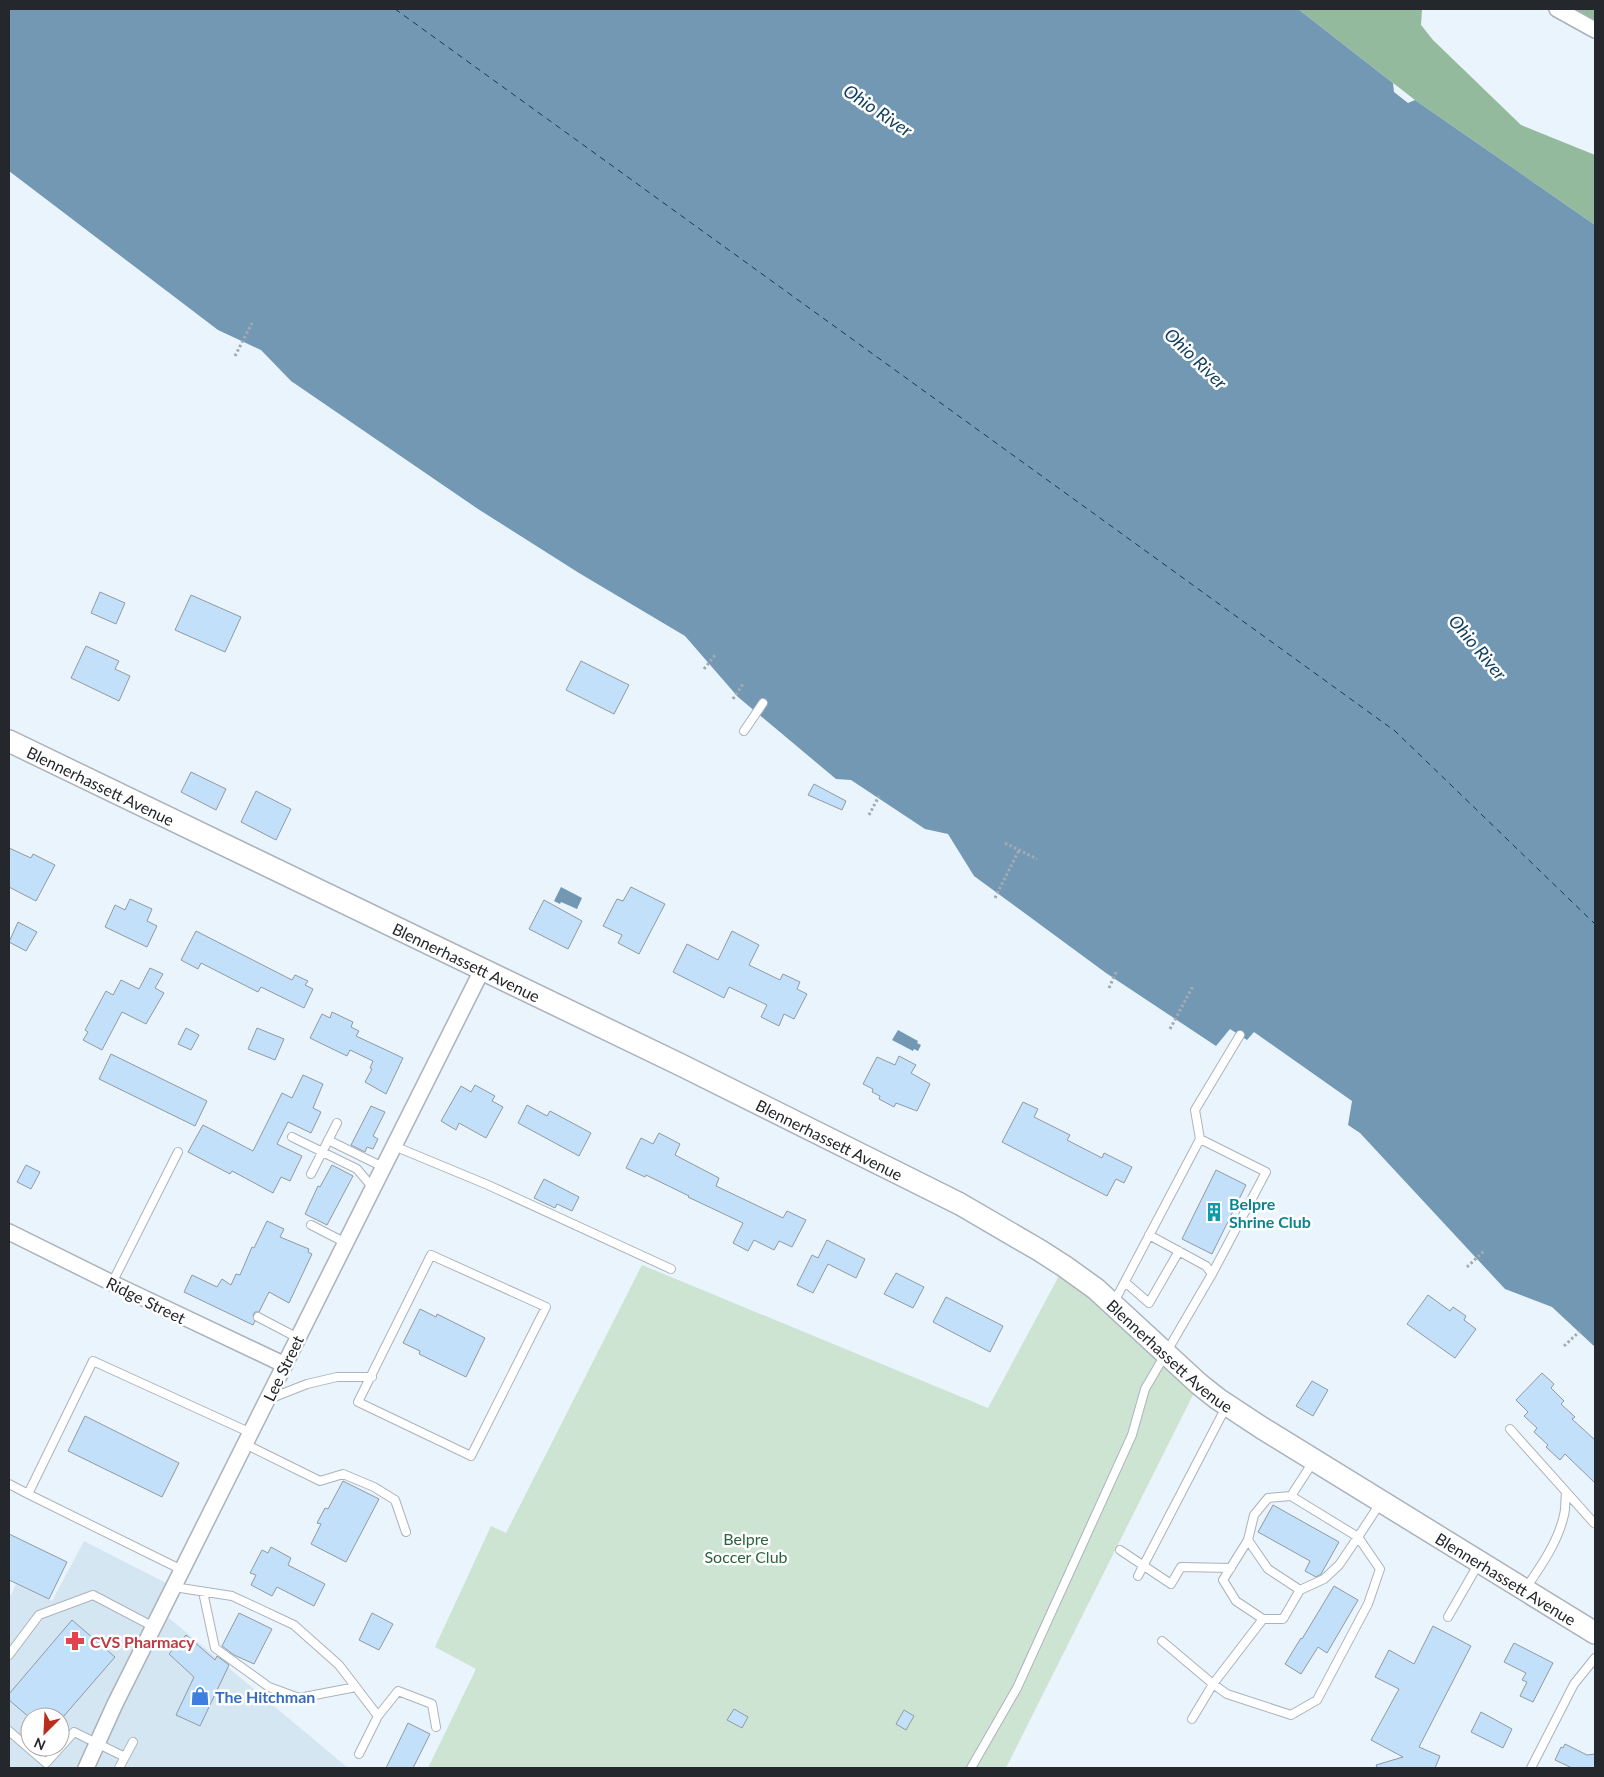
<svg xmlns="http://www.w3.org/2000/svg" width="1604" height="1777" font-family="Lato,sans-serif">
<style>
.built{fill:#d5e6f3;fill-rule:evenodd}
.green{fill:#cce4d1}
.forest{fill:#94ba9d}
.water{fill:#7398b4}
.lines{fill:none;stroke-linecap:round;stroke-linejoin:round}
.ferry{stroke:#0f3d5b;stroke-width:1;stroke-dasharray:6 5;stroke-linecap:butt}
.building{fill:#c2e0f9;stroke:#909aa1}
.lane-casing{stroke:#aab3bb;stroke-width:10}
.street-casing{stroke:#aab3bb;stroke-width:18}
.secondary-casing{stroke:#aab3bb;stroke-width:24}
.path{stroke:#a3aab1;stroke-width:3;stroke-dasharray:2.5 2.5;stroke-linecap:butt}
.lane{stroke:#fff;stroke-width:8}
.street{stroke:#fff;stroke-width:15}
.secondary{stroke:#fff;stroke-width:21}
.labels{text-anchor:middle;dominant-baseline:central;stroke-width:5;stroke-linejoin:round;paint-order:stroke}
.street-label{font-size:16px;fill:#24272b;stroke:#fff}
.culture-label{font-size:16px;font-weight:bold;fill:#0d838f;stroke:#fff;text-anchor:start}
.park-label{font-size:16px;fill:#2a643d;stroke:#fff}
.health-label{font-size:16px;font-weight:bold;fill:#be3a42;stroke:#fff;text-anchor:start}
.shop-label{font-size:16px;font-weight:bold;fill:#366cbe;stroke:#fff;text-anchor:start}
.water-label{font-size:18px;font-style:italic;fill:#0f3d5b;stroke:#fff}
</style>
<rect width="100%" height="100%" fill="#eaf4fd"/>
<path class="built" d="M84,1541l90,46 -12,25 186,156h-339v-174l2,1 5,-11 36,17zM30,1717h30v30h-30z"/>
<path class="green" d="M642,1265l346,143 72,-134 31,22 104,95 -189,377h-578l48,-99 -41,-22 56,-121 15,7z"/>
<path class="forest" d="M1298,9h124l-1,16 12,15 88,85 74,30v70l-180,-125z
M1567,9h28v18z"/>
<path class="water" d="M9,9h1289l95,74 1,9 14,11 7,-3 180,125v1122l-43,-40 -47,-18 -145,-156 -12,-8 4,-24 -98,-69 -7,8 -17,-11 -14,17 -110,-73 -132,-97 -26,-42 -23,-5 -74,-49 -15,-1 -98,-82 -53,-61 -106,-63 -101,-64 -187,-128 -30,-31 -43,-20 -209,-159z
M561,887l21,11 -5,11 -16,-7 -1,2 -6,-3z
M898,1030l20,11 -1,2 4,2 -3,6 -4,-2 -1,2 -21,-11z"/>
<g class="lines">
<path class="ferry" d="M395,9l1000,722 200,193"/>
</g>
<path class="building" d="M100,592l25,11 -9,21 -25,-11z
M191,595l50,22 -16,35 -50,-22z
M86,646l33,15 -4,8 15,7 -11,25 -48,-23z
M581,661l48,24 -15,29 -48,-24z
M191,772l35,17 -10,21 -35,-18z
M814,784l32,17 -4,9 -34,-15z
M256,791l35,18 -15,31 -35,-18z
M9,848l22,10 2,-4 22,11 -19,36 -27,-14z
M631,887l34,17 -26,50 -21,-11 4,-8 -19,-9 14,-27 6,2z
M130,899l22,10 -5,12 10,5 -10,21 -42,-20 10,-22 10,5z
M544,900l38,21 -14,28 -39,-20z
M18,922l19,10 -11,19 -17,-9z
M196,931l96,49 3,-5 13,6 -3,4 8,4 -9,19 -43,-21 -3,5 -57,-29 -3,6 -17,-9z
M732,931l27,14 -10,20 31,15 3,-6 17,8 -3,7 10,5 -13,25 -10,-5 -5,12 -18,-9 6,-12 -38,-18 -5,11 -51,-26 14,-28 31,16z
M150,968l13,6 -8,14 9,5 -18,31 -24,-12 -20,38 -19,-10 5,-8 -3,-2 21,-39 7,4 8,-15 18,9z
M332,1012l21,10 -2,5 8,4 -3,5 47,22 -17,36 -21,-12 7,-13 -2,-1 3,-7 -23,-11 -3,6 -37,-18 12,-24 8,4z
M186,1028l13,7 -8,15 -13,-6z
M257,1028l27,11 -9,21 -27,-11z
M111,1054l96,47 -12,25 -96,-47z
M899,1056l17,9 -5,8 19,11 -13,27 -21,-8 -2,4 -15,-8 1,-3 -8,-4 1,-3 -10,-5 14,-27 18,8z
M303,1075l20,9 -10,24 8,4 -10,21 -23,-11 -11,22 25,12 -12,25 -9,-4 -8,16 -41,-22 -2,3 -42,-22 15,-27 50,26 29,-58 10,5z
M475,1085l20,11 -3,5 11,6 -17,31 -27,-15 -3,7 -15,-9 20,-35 10,6z
M1023,1102l15,7 -4,8 36,18 -3,5 35,18 2,-5 28,14 -8,16 -8,-4 -9,17 -105,-54z
M527,1105l20,11 3,-5 41,22 -12,23 -61,-33z
M371,1106l14,6 -12,24 5,3 -5,10 -6,-2 -2,5 -14,-7z
M659,1133l21,11 -5,11 44,23 -3,8 67,32 4,-7 19,9 -14,27 -13,-6 -5,9 -20,-10 -6,11 -15,-8 10,-20 -55,-26 1,-1 -43,-21 -1,2 -19,-9 15,-30 12,6z
M26,1165l14,7 -9,17 -14,-7z
M332,1165l21,11 -26,49 -22,-11 13,-28 2,1z
M1216,1170l30,15 -34,69 -30,-15z
M544,1179l35,18 -7,14 -15,-7 -2,4 -21,-10z
M267,1221l17,8 -4,8 29,12 -1,3 4,2 -23,49 -20,-11 -10,20h-4l-2,3 2,6 -2,4 -69,-33 8,-17 25,12 5,-8 9,6 5,-11 4,1 12,-28 2,1z
M827,1240l38,19 -9,19 -28,-14 -15,29 -16,-8 15,-30 6,3z
M896,1273l28,14 -11,21 -29,-14z
M1428,1295l22,16 3,-4 13,9 -2,4 12,9 -21,29 -48,-34z
M946,1297l57,29 -13,26 -57,-30z
M420,1309l16,8 1,-3 48,24 -19,39 -47,-23 1,-3 -17,-8z
M1542,1373l12,11 -3,4 13,13 -3,3 14,13 -3,2 23,21v43l-30,-29 -5,6 -14,-13 2,-2 -14,-13 3,-4 -13,-12 4,-4 -12,-12z
M1312,1381l16,9 -15,26 -17,-10z
M85,1416l94,47 -17,34 -94,-46z
M343,1481l36,18 -33,63 -35,-18 10,-20 -4,-1 8,-15 3,1z
M1273,1505l66,37 -18,32 -5,3 -11,-6 5,-10 -52,-29z
M9,1534l58,28 -18,37 -40,-19z
M271,1547l20,11 -3,7 37,19 -11,22 -37,-19 -5,9 -21,-11 5,-10 -6,-2 12,-23 6,3z
M1334,1586l24,14 -31,53 -9,-6 -17,27 -16,-10 16,-26 1,1z
M239,1613l33,16 -18,35 -20,-9 -12,-9z
M372,1613l21,11 -14,26 -20,-10z
M72,1620l43,37 -52,60h-34l-20,-17v-6z
M1433,1626l38,20 -52,101 21,9 -5,12h-58l-1,-3 27,-8 -32,-17 28,-51 -24,-12 14,-27 25,14z
M186,1635l29,25 2,-4 12,9 -29,61 -24,-11 18,-38 -25,-23z
M1514,1643l39,20 -20,39 -13,-6 7,-14 -5,-2 4,-7 -22,-11z
M734,1709l14,8 -6,11 -15,-8z
M904,1710l10,6 -8,14 -10,-6z
M1481,1712l31,17 -9,19 -32,-16z
M408,1723l22,11 -17,34h-27z
M1565,1744l22,11 8,-1v14h-23l-17,-8 6,-13 2,1z"/>
<g class="lines">
<g class="lane-casing">
<path id="lane" d="M744,731l19,-28
M292,1137l65,32 16,19
M1200,1139l-5,-29 45,-75
M328,1140l55,27
M394,1146l94,39 183,84
M311,1174l26,-51
M311,1225l35,18
M1149,1235l57,31 6,8
M431,1255l115,52 -75,149 -113,-54z
M1125,1282l24,21 30,-52
M112,1283l66,-131
M258,1317l40,21
M269,1399l38,-15 30,-7h35
M1510,1429l84,94
M245,1444l75,37 23,-7 31,13 21,13 11,32
M1313,1462l-22,34 67,41 23,-35
M9,1484l19,10
M1248,1540l-25,40 13,21 27,18
M1120,1550l51,34 10,-17 50,1
M182,1570l-154,-76 65,-133 158,72
M1138,1576l89,-171
M174,1587l58,9 62,29 45,40 39,51
M1526,1588c15,-22 32,-46 38,-73 2,-7 1,-16 2,-23
M203,1592l12,56 54,39 30,11 57,-11
M1448,1617l31,-54
M1162,1641l51,43 14,10 64,21 26,-15 51,-96 12,-35 -22,-32 -19,28 -15,14 -24,11 -32,-21 -20,-29 6,-25 14,-17 23,-2
M9,1655l30,-40 54,-20 61,32
M1192,1719l21,-35 50,-65h20l17,-29
M9,1731l37,32 28,-31 51,25
M359,1754l19,-38 20,-25 34,13 4,23
M119,1768l14,-26
M971,1768l46,-80 115,-253 13,-46 67,-115 54,-102 -66,-33 -87,165
M1531,1768l43,-84 21,-26"/>
</g>
<g class="street-casing">
<path id="street" d="M1557,9l38,21
M9,1232l103,51 173,82
M86,1768l29,-64 364,-728 4,-6"/>
</g>
<g class="secondary-casing">
<g id="secondary">
<path id="s1" d="M9,741l672,324 279,139 79,46 25,16 32,23 103,95 19,15 44,29 333,205"/>
</g>
</g>
<path class="path" d="M235,356l17,-33
M704,669l11,-14
M733,699l10,-15
M869,815l10,-19
M1005,843l32,16
M995,898l24,-48
M1109,988l8,-18
M1170,1029l23,-43
M1467,1267l17,-16
M1564,1346l16,-15"/>
<use href="#lane" class="lane"/>
<use href="#street" class="street"/>
<use href="#secondary" class="secondary"/>
</g>
<defs>
<g id="building-bare" transform="scale(1.5)"><path d="M-4-6H4V6H1V3H-1V6H-4ZM-2.5-4.3h1.7v1.8h-1.7ZM.8-4.3h1.7v1.8H.8ZM-2.5-1h1.7V.8h-1.7ZM.8-1h1.7V.8H.8Z" fill="#0f9aa8" stroke="#fff" stroke-width="2.5" paint-order="stroke"/></g>
<g id="pharmacy-bare" transform="scale(1.5)"><path d="M-2-6h4v4h4v4h-4v4h-4v-4h-4v-4h4Z" fill="#e0444e" stroke="#fff" stroke-width="2.5" paint-order="stroke"/></g>
<g id="shop-bare" transform="scale(1.5)"><path d="M-5-2.5h2.3a2.7 3.5 0 0 1 5.4 0H5L5.5 6h-11ZM-1.5-2.5h3a1.5 2.3 0 0 0-3 0Z" fill="#3f7fe0" stroke="#fff" stroke-width="2.5" paint-order="stroke"/></g>
</defs>
<g fill-rule="evenodd">
<use href="#building-bare" x="1214" y="1212"/>
<use href="#pharmacy-bare" x="75" y="1641"/>
<use href="#shop-bare" x="200" y="1696"/>
</g>
<g class="labels">
<g class="street-label">
<text stroke="none"><textPath href="#s1" startOffset="102">Blennerhassett Avenue</textPath></text>
<text stroke="none"><textPath href="#s1" startOffset="508">Blennerhassett Avenue</textPath></text>
<text stroke="none"><textPath href="#s1" startOffset="912">Blennerhassett Avenue</textPath></text>
<text transform="translate(146 1300) rotate(26)">Ridge Street</text>
<text stroke="none"><textPath href="#s1" startOffset="1318">Blennerhassett Avenue</textPath></text>
<text transform="translate(283 1368) rotate(-64)">Lee Street</text>
<text stroke="none"><textPath href="#s1" startOffset="1722">Blennerhassett Avenue</textPath></text>
</g>
<g class="culture-label">
<text x="1229" y="1203">Belpre<tspan x="1229" dy="18">Shrine Club</tspan></text>
</g>
<g class="park-label">
<text x="746" y="1538">Belpre<tspan x="746" dy="18">Soccer Club</tspan></text>
</g>
<g class="health-label">
<text x="90" y="1641">CVS Pharmacy</text>
</g>
<g class="shop-label">
<text x="215" y="1696">The Hitchman</text>
</g>
<g class="water-label">
<text transform="translate(878 110) rotate(34)">Ohio River</text>
<text transform="translate(1196 358) rotate(44)">Ohio River</text>
<text transform="translate(1478 647) rotate(50)">Ohio River</text>
</g>
</g>
<rect width="1604" height="1777" fill="none" stroke="#24272b" stroke-width="20"/>
<g transform="translate(45 1732) rotate(204)"><circle r="24" fill="#ffffff" stroke="#a7a9aa"/>
<path d="M0-4L9 19L0 12L-9 19Z" fill="#ba2d1d"/>
<text y="-8" font-size="14" font-weight="bold" text-anchor="middle" fill="#24272b">N</text>
</g>
</svg>
